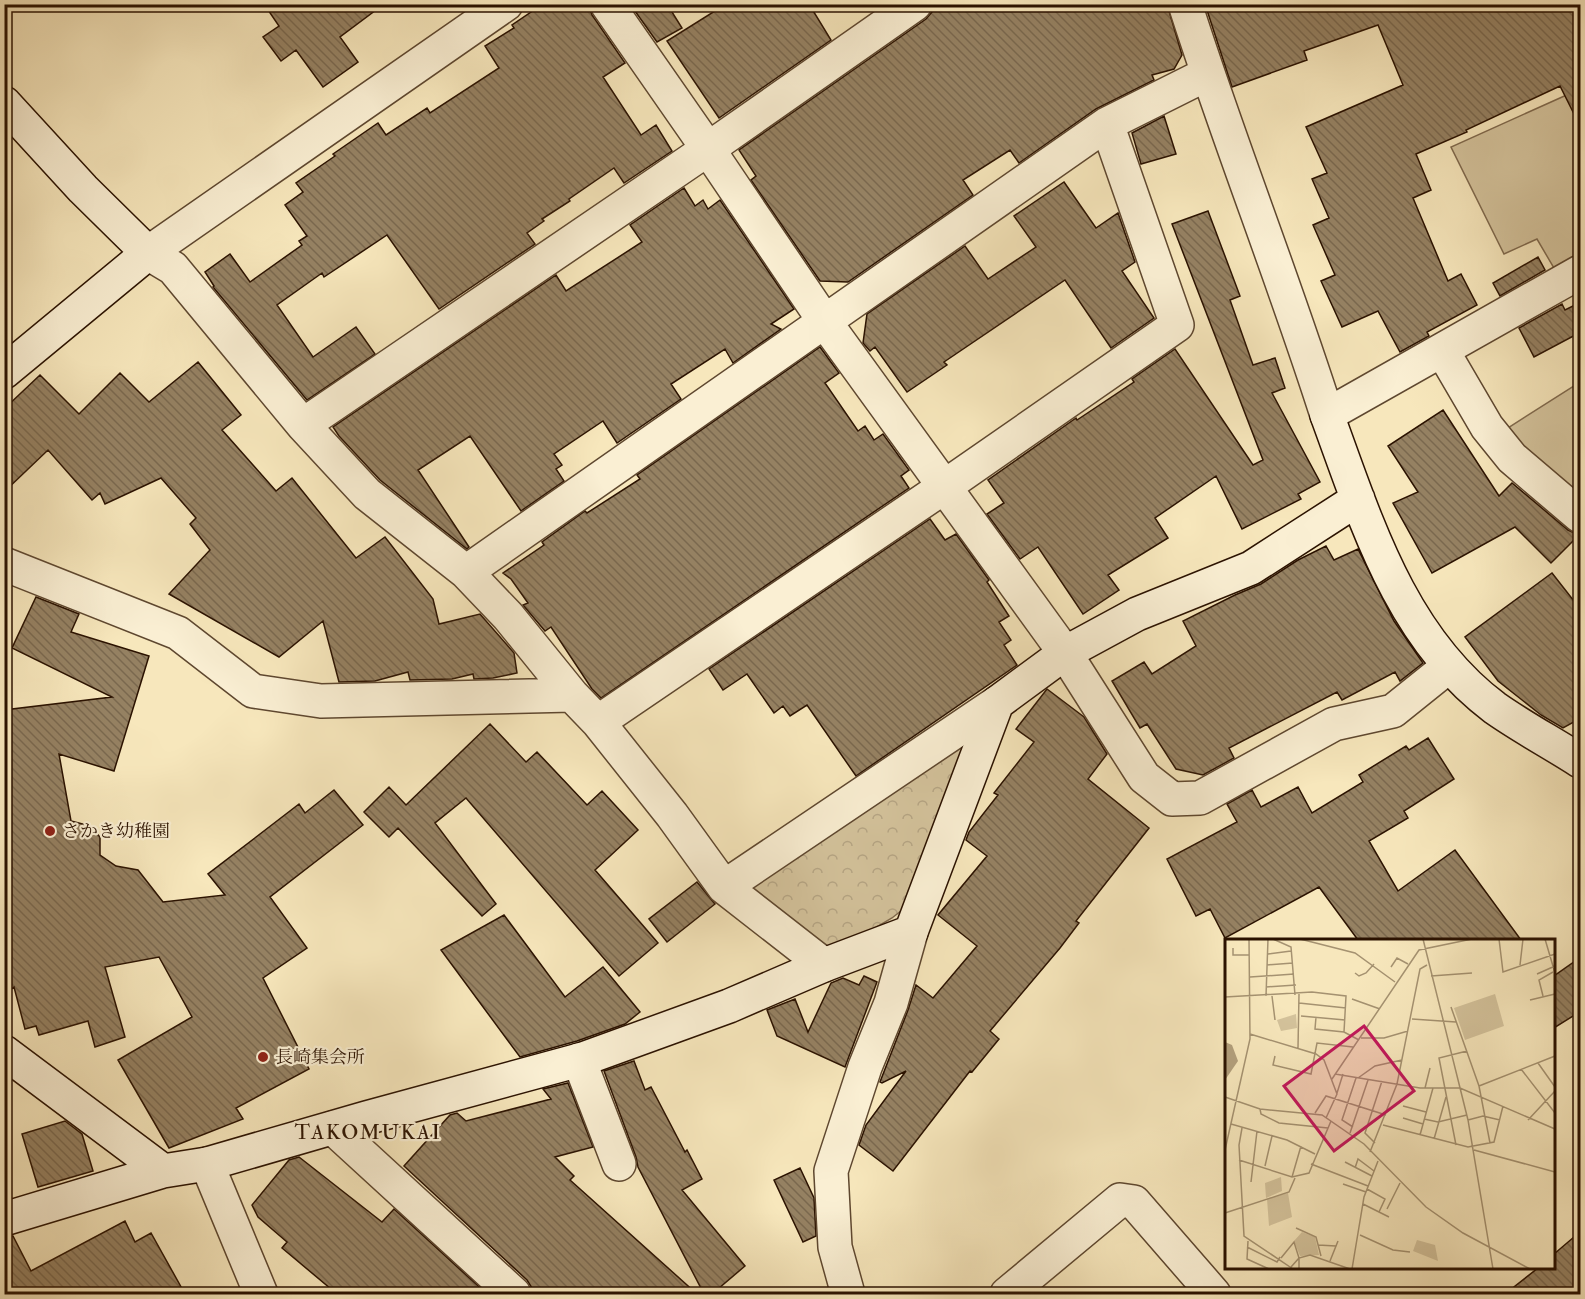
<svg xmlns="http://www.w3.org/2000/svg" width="1585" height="1299" font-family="'IM FELL Double Pica','Noto Serif JP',serif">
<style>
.green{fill:#d4c39c;stroke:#806a4e;stroke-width:1.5}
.park{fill:url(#park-crowns);stroke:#806a4e;stroke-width:1.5}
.building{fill:url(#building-back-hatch);stroke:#2b1200;stroke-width:1.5}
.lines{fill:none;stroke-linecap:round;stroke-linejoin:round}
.street-casing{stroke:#5e472f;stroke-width:36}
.secondary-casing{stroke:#2b1200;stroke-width:36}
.street{stroke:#faefd3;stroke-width:33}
.secondary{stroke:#faefd3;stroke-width:33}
.poi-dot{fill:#8f2418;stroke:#faefd3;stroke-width:2}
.labels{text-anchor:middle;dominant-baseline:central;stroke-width:4.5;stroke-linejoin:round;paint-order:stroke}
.poi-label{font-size:18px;fill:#2b1200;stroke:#faefd3;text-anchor:start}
.quarter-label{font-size:21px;letter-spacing:1.5px;fill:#2b1200;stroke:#faefd3}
.inset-road{fill:none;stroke:#a59271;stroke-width:1.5}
.view{fill:#c2185b;fill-opacity:0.15;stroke:#c2185b;stroke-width:3}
.inset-edge{fill:none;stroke:#2b1200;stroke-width:3}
</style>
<defs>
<pattern id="park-crowns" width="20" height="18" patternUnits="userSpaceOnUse" patternTransform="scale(1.5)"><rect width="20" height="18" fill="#d4c39c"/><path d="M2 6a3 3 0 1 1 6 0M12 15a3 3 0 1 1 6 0" fill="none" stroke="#b6a685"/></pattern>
<pattern id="building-back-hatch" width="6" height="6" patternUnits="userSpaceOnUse" patternTransform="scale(1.5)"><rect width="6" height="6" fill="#958162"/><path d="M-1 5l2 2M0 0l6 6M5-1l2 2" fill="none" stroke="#7a684e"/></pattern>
</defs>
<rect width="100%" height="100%" fill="#f7e7bc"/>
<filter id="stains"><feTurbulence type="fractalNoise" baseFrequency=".00333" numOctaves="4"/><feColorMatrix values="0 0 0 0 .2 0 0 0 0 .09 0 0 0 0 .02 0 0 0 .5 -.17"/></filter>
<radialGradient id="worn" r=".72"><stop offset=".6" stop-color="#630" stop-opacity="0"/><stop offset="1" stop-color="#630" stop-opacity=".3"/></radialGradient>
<path class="green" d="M1580,89v171l-22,15 -21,-36 -33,15 -53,-107z
M1580,382v117l-80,-66z"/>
<path class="park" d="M959,744l4,7 -52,152 -19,15 -44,26 -27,6 -64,-50 -6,-19z"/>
<path class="building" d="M264,4h120l-44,33 18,25 -35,25 -27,-37 -15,11 -18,-24 16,-11z
M543,4h45l4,11 33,48 -22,14 38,58 15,-10 16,26 -48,32 -10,-15 -45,31 1,2 -28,18 2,2 -17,12 8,11 -96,65 -52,-74 -63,42 -2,-4 -45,32 36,52 43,-30 19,27 -68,46 -94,-113 1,-1 -9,-14 25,-18 20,28 52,-37 -3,-4 8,-5 -22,-31 18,-13 -7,-9 39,-27 -2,-2 45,-31 8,12 41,-27 3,5 69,-45 -14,-22 29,-18 -2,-3z
M630,4h37l15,24 -25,14z
M726,4h83l22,36 -112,78 -52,-77z
M933,4h234l15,51 -8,14 -22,6 2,5 -58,29 -77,54 -9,-13 -47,30 10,15 -125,87 -28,-1 -69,-101 5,-4 -17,-26 187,-131 6,-7z
M1205,4h376v124l-21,-42 -94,44 1,2 -51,22 15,36 -18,8 35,83 13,-7 16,31 -50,27 2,4 -29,16 -22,-41 -36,16 -21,-46 14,-6 -22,-50 16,-7 -17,-39 15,-6 -21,-46 97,-42 -25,-60 -74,26 3,9 -75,27z
M1164,116l12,38 -35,10 -9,-31z
M1064,182l32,46 22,-15 17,49 -13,9 32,47 -43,30 -46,-68 -121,82 3,3 -40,27 -32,-45 -5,4 -7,-8 4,-29 98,-68 23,33 48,-32 -22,-31z
M684,188l11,18 8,-6 5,9 12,-9 74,109 -23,15 10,5 -48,34 -8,-14 -54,35 10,15 -64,44 -14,-22 -49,33 8,11 -6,4 8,12 -43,30 -51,-75 -52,34 51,77 -2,2 -87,-69 -41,-44 -6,-9 223,-152 10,16 76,-49 -12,-17z
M1208,211l32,85 -10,4 23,65 22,-7 10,30 -13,5 48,89 -22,12 3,5 -59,30 -26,-53 -61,42 13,20 -60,37 11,15 -36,24 -45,-67 -18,12 -33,-45 17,-11 -16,-23 88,-62 1,2 57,-38 -2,-3 43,-30 78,116 10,-5 -91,-236z
M1538,257l7,13 -45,26 -7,-13z
M1581,302v30l-47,25 -15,-29 43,-24 3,6z
M820,347l19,26 -14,10 33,48 7,-5 9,14 9,-6 26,36 -8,6 8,12 -308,210 -9,-9 -41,-62 -6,4 -22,-26 5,-2 -17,-24 -8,-6 41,-28 -2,-3 43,-31 2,2 53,-34 -3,-4z
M198,362l43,53 -19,15 54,61 16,-13 64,80 29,-21 48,62 6,25 41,-10 34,39 3,20 -24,5 -19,1 -1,-5 -21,5 -42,1 -2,-8 -33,9 -36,1 -16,-61 -44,36 -110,-63 41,-44 -20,-26 6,-6 -35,-40 -56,26 -5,-11 -8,7 -44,-50 -44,42v-83l36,-34 39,39 41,-41 29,29z
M1443,410l56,86 13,-13 56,47 11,5 -28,28 -36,-36 -83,46 -39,-70 25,-11 -30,-46z
M930,519l15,21 11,-6 33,46 -2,2 22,34 -10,6 12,18 -7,5 13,20 -161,111 -49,-71 -17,11 -7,-10 -9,7 -27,-39 -24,16 -14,-21z
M1326,546l8,14 24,-11 36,72 29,42 -23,18 -5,-9 -53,28 -5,-8 -108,56 5,10 -31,17 -27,-6 -29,-45 -7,4 -28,-47 32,-19 8,12 44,-28 -13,-25 52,-26 26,-11 37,-24z
M1552,573l29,37v108l-18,10 -22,-13 -43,-34 -33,-44z
M36,597l43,17 -8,18 78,24 -35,115 -55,-17 12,67 19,5 10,11v18l16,11 22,4 25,32 62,-7 -17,-21 91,-70 6,9 29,-23 29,35 -93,72 37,51 -44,30 46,91 -73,39 7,11 -74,29 -51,-88 74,-43 -33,-60 -54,10 20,70 -30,10 -7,-26 -49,14 -3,-9 -11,3 -11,-42 -10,8v-285l108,-13 -100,-49z
M1047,689l37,28 23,37 -19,25 61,49 -73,93 3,2 -19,25 -70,83 9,8 -27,33 -2,-1 -77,100 -34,-26 7,-20 40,-54 -24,12 -2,-1 28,-72 8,-25 17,13 44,-52 -39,-31 49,-59 -21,-16 3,-8 29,-37 -4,-2 40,-51 -18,-13z
M490,724l36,38 11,-10 50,53 15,-14 36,39 -43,40 63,73 -39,33 -153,-178 -31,25 61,81 -14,12 -84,-88 -9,9 -25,-25 25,-25 17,18z
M1428,738l26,41 -50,32 4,7 -39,23 29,50 57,-41 66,90h-163l-39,-53 -94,51 -15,-29 -14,7 -29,-57 70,-37 -10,-18 25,-14 9,17 37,-20 14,26 51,-31 -4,-7 47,-29 3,4z
M697,882l18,22 -48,38 -18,-23z
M504,915l61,82 38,-30 37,45 -15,12 -48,17 -57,16 -79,-107z
M1581,957v54l-27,17v-52z
M864,976l13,6 -32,85 -68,-31 -10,-26 28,-11 13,33 23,-49 12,-5 16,7z
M634,1061l11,29 6,-3 34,65 2,-2 15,29 -20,11 63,76 -33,28h-8l-66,-127 -2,-10 -32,-86z
M568,1083l25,64 -38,10 19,19 -4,4 127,114h-165v-6l-5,-8 -123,-114 46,-51 7,-2 9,8 85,-22 -8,-10z
M65,1121l17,13 11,37 -55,16 -16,-53z
M299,1157l83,65 12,-13 93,85h-150l-55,-46 5,-6 -29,-25 -6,-12 37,-45z
M800,1168l14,30 2,38 -13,6 -29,-62z
M125,1221l10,21 16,-9 34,61h-181v-57l9,-1 18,35z
M1581,1231v63h-76l33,-26h16v-14z"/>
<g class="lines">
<g class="street-casing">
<path id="street" d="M506,4l-358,249 25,15 130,157 64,69 99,78 42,44 64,79 26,27 74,93 52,72 100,78
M607,4l101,145 117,173 240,331 79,124 28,22 28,-1 134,-74 59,-13 56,-45
M1185,4c44,138 98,273 142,411l253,-143
M1442,350l45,77 25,31 68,58
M303,425l405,-276 207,-145
M4,564l174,69 75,58 68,10 251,-6
M466,572l641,-448 100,-50
M598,722l346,-235 233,-162 -70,-201
M724,887l273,-184
M579,1060l40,104
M333,1128l181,166
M207,1164l54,130
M848,1294l-13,-47 -4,-76 34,-104 26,-64 20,-71
M1007,1294l113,-94 14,2 80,92"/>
</g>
<g class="secondary-casing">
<path id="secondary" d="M4,103l79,86 65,64 -144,119
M1327,415c39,106 73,222 168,293 27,19 57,35 85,53
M4,1052l159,119
M4,1219l159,-48 44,-7 159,-46 217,-59 146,-53 95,-41 87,-33 86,-229 68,-50 72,-39 114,-46 107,-69"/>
</g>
<use href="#street" class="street"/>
<use href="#secondary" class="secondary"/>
</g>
<g class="poi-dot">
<circle cx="50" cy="831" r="6"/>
<circle cx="263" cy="1057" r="6"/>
</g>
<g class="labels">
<g class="poi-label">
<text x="62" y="831">さかき幼稚園</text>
<text x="275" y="1057">長崎集会所</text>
</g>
<g class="quarter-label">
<text x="368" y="1132">TAKOMUKAI</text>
</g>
</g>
<g transform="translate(1225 939)">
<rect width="330" height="330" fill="#f7e7bc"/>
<path d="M71,75l1,14 -16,3 -4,-11zM56,238l1,14 -16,7 -1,-15zM63,254l4,24 -23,9 -2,-27zM77,293l13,5 4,18 -19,1 -6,-15z" fill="#d4c39c"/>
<path d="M192,301l18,5 3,16 -25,-10z" fill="#d4c39c"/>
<path d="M270,55l9,32 -39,14 -11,-32z" fill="#d4c39c"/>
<path d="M0,103l7,3 6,16 -13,19z" fill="#b29f7c"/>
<path class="inset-road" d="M48,0l18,8 4,48M75,0l55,14 40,29M198,0l45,181 25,149M274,0l4,33 52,-18M320,0l10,34M8,9v7h16M43,15l23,-3M42,26l26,-2M295,26l3,-26M166,28l6,-9 11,6M130,34l4,3 7,-3 8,-9M312,35l18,-8M206,37l41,-3M25,38l44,-3M41,48l30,-2M41,57l2,-57M47,57l3,24M318,57l-4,-16 14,-8M0,58l87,-5 34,4 -2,36M127,60l28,10M305,61l25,-6M74,64l47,5M226,68l28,79 11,57M76,77l44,4M91,78l-1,12 29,3 15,8M187,80l44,3M25,95l66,20 8,6 13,34 -11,24M136,99h23l24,-7M73,109l1,-54M50,117l-2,9 38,9 6,-31 36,4M313,124l17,24M296,130l34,44M110,135l85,14h40l95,41M133,139l17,-12 27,-6M107,140l87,-129 53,-11M254,147l76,-30M200,149l5,-20M112,154l6,-19M0,158l35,12 62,6 42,29 62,63 37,26 67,36M178,167l23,6M35,170l1,5 18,9 49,5M90,174l11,-17 60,19M178,179l20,6M199,180l14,3 29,-7M243,181l15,-4 17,4M303,181l27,-29M6,185l56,16 28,14M158,186l85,22 26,-5 9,-36M128,188l-11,-7 14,-42M17,189l-3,17 5,91 49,33M125,194l18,-53M195,196l13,-47M209,200l12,-42M150,204l-10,-10 17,-52M231,206l-17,-87 28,-7M0,211l25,-111 -1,-100M249,211l81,22M145,213l27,-68 23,-115 7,-4M14,221l53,17 17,-4 22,-52M120,223l27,14M86,225l57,22M40,227l7,-30M130,229l3,-9 16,12M67,238l9,-31M26,243l6,-51M118,245l23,8M142,250l18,10 -6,13M138,265l26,13M162,270l13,-26M0,274l64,-21 6,-14M71,289l20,9 5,19M135,296l33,15 17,2M23,302l-1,18 22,10M93,306l18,1M22,308l30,15 3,-5M56,319l13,-16 5,16 -8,9M105,322l8,-20M74,330v-11l11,-3 40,14M127,330l12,-72 14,-36"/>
<path class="view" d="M139,87l50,65 -80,60 -50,-65z"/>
<rect width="330" height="330" class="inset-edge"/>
</g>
<rect width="1585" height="1299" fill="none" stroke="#f7e7bc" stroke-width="24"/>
<rect x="6" y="6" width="1573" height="1287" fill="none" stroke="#2b1200" stroke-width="3"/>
<rect x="12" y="12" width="1561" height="1275" fill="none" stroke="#2b1200" stroke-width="1.5"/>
<rect width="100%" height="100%" filter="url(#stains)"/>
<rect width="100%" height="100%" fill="url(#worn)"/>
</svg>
